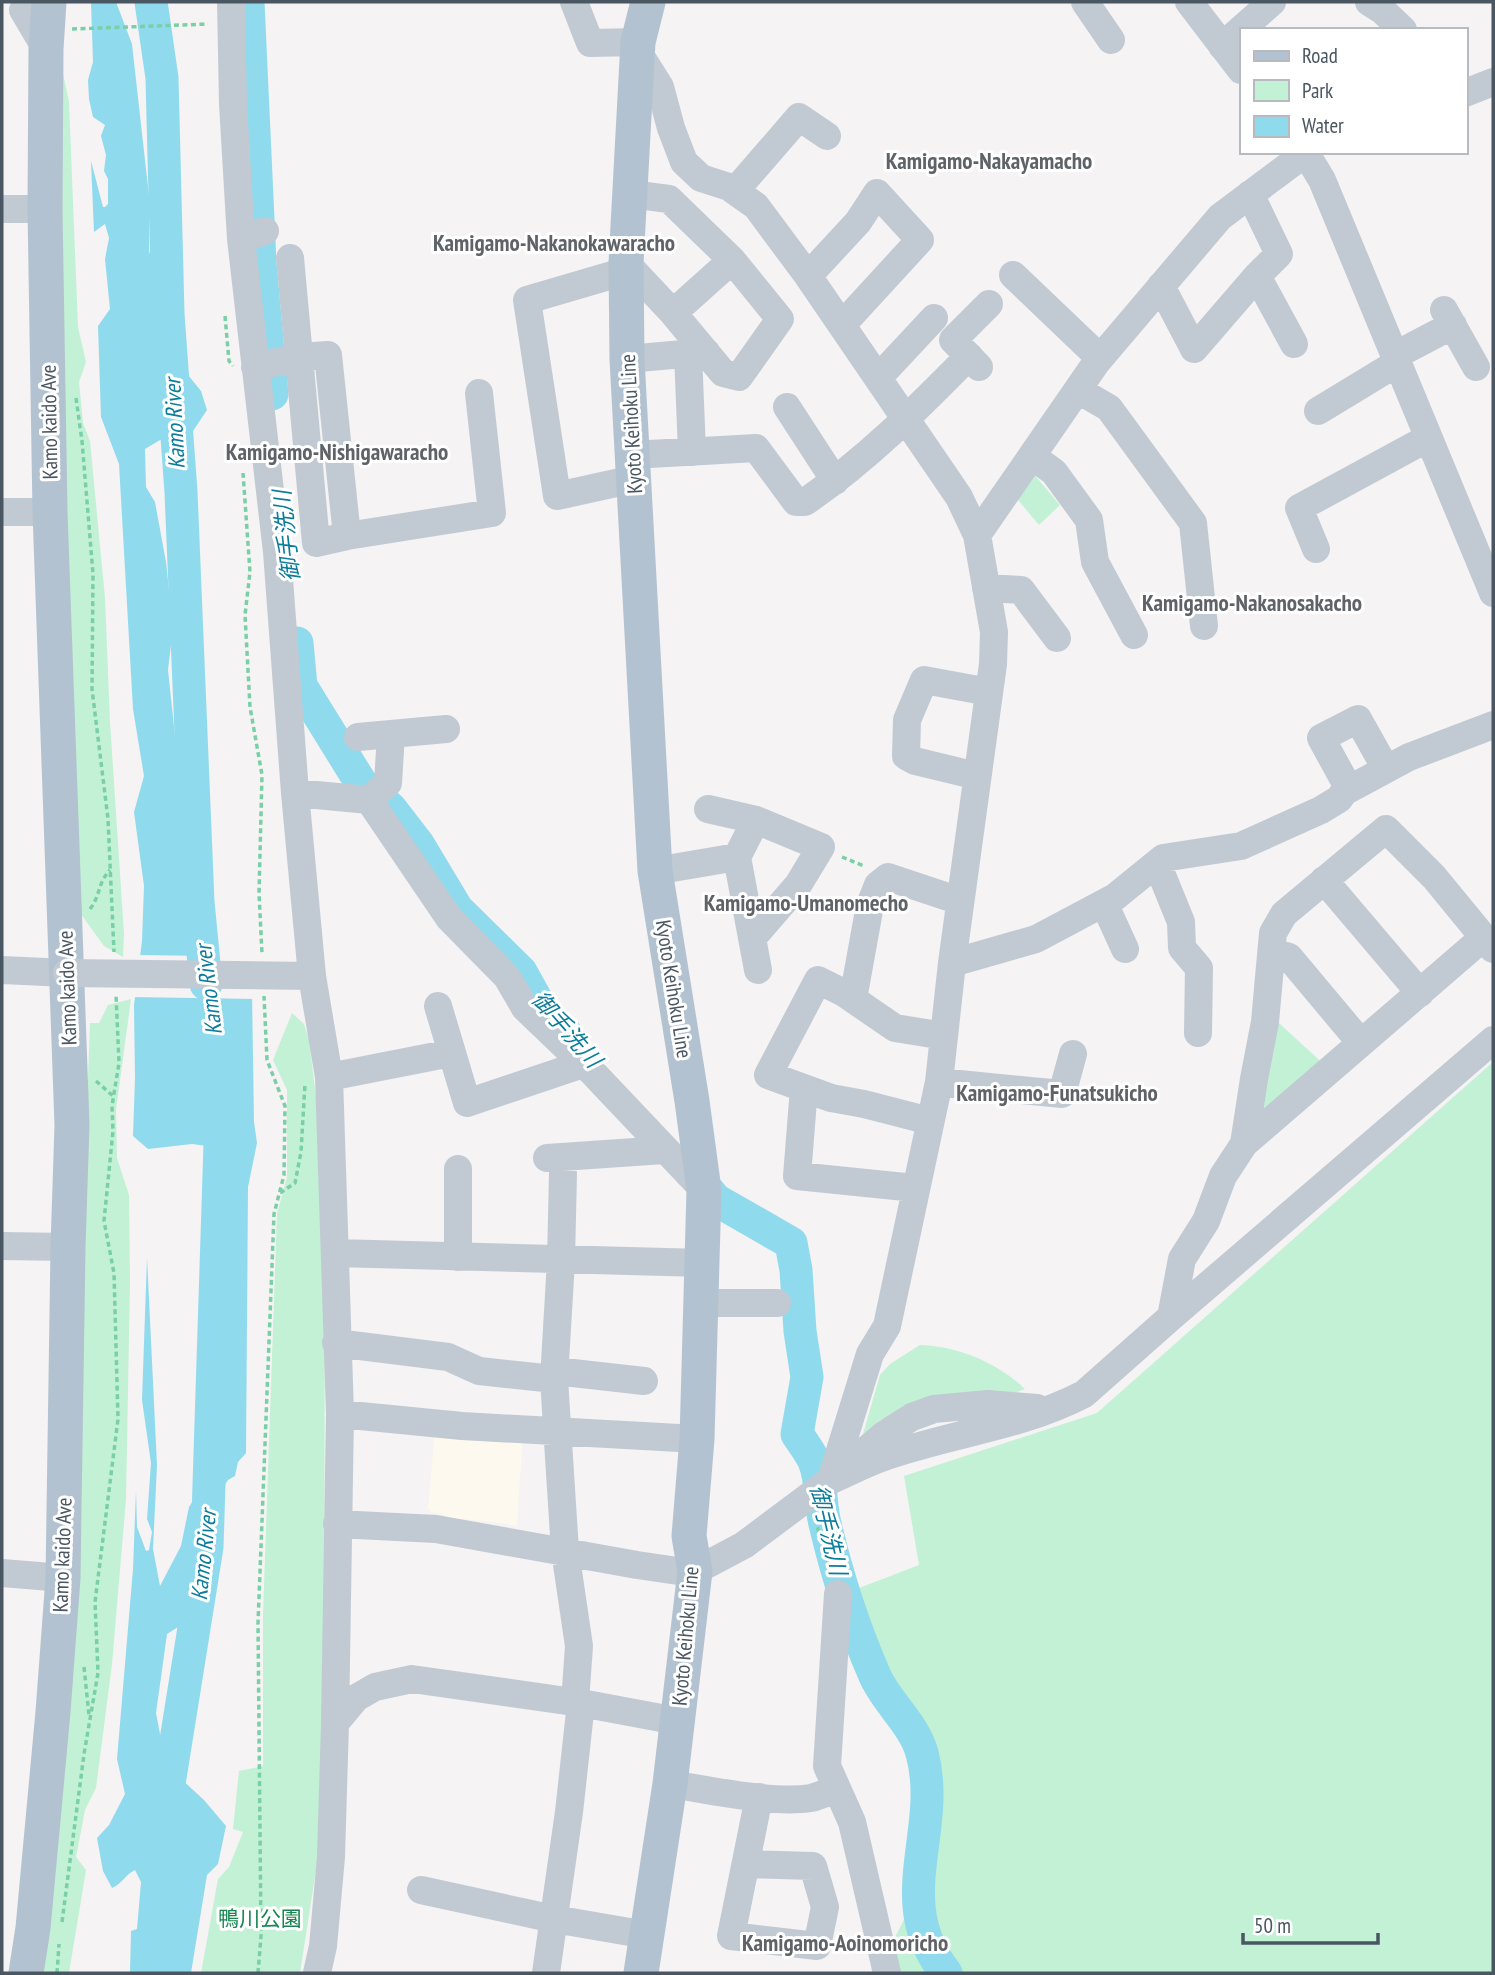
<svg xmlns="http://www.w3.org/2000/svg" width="1495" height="1975" font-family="'PT Sans Narrow','Noto Sans JP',sans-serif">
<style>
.commercial{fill:#fdf9ef}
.green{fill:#c3f1d5}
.water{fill:#90daee}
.pier{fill:#f5f3f3}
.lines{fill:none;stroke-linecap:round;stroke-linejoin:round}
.river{stroke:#90daee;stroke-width:33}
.path{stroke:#7ad0a6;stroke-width:3.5;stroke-dasharray:5 3.5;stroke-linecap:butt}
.minor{stroke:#c1cad2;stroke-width:28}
.major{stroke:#b3c2d1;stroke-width:35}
.minor-bridge{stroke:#c1cad2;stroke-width:28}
.labels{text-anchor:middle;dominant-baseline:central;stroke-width:6;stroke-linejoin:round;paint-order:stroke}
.street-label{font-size:21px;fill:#4a5661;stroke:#fff}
.park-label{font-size:21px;fill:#17864f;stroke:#fff}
.neighbourhood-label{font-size:23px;font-weight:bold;fill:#5f6368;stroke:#fff}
.water-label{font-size:23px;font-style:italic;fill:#0c7c9b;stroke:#fff}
</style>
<rect width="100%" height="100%" fill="#f5f3f3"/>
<path class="commercial" d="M435,1431l88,2 -6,93 -22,-4 -47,-4 -5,-4 -12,-2 -3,-4z"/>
<path class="green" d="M59,54l10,48 9,225 8,35 -7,20 4,41 7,18 15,157 5,124 14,212 -1,23 -19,-11 -26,-36 -19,-486z
M1026,465l34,40 -21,20 -30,-36z
M131,999l-15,111 1,48 12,37 1,87 -4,217 -14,165 -16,124 -11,22 -9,47 10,13 -17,103h-33l47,-756 7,-194h9l9,-18z
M1267,1012l63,58 -79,68z
M292,1013l12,11 5,16 10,81 6,101 -1,509 -5,120 -19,122h-99l17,-94 11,-12 14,-35 -10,-3 6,-58 24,-5v-151l14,-401 10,-37v-87l-14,-30z
M1493,1062v911h-600l-6,-20 40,-79 6,-96 -15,-48 -40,-60 -24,-80 65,-25 -15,-89 193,-63z
M920,1345c38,1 78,18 105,44l-8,3 -3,5 -134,23 -17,14 17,-59 10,-11z"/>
<path class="water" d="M91,2h25l16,42 17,152v55l7,22 -3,27 31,70 17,21 6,19 -16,24 -31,6 -15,9 1,38 9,15 11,60 7,66 -5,42 26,244 14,47 44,32 2,129 3,21 -9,44 -2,266 -8,9 -3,14 -7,4 -14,21 -1,24 -14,43 1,36 -17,20 -16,10 -11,79 10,52 38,35 22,26 -8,38 -11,11 -16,98h-61l1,-42 6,-2 4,-47 -6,-12c-10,5 -13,14 -23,18l-9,-17 -6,-33 12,-13 16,-31 -8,-35 16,-190 3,-78 1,36 9,24 3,-1 3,-18 -5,-13 4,-56 -9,-63 5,-142 10,207 -4,84 7,37 21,-40 8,-39 24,-37 9,-28c5,-94 16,-188 1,-281l-16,-15 -15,-2 -44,5 -15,-13 2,-58 -1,-73 8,-64 2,-55 -10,-74 10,-36 -11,-67 -14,-245 -18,-47 -3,-91 12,-17 -5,-50 4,-21 -4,-14 -11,8 -3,-71 12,46h2l3,-3v-25l-4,-8 2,-16 -5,-19 4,-11 -12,-8 -4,-18 -1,-19 5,-18z"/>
<path class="pier" d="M136,955l74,1 1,3 43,32 1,8 -124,-2z"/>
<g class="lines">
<path class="river" d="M151,2l11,76 6,236 13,178 17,410 8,82
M248,2l12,261 12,131
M297,643l4,43 60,97 30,26 27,35 39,65 64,63 20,36 26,27
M690,1170l26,30 75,43 5,27 4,61 7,46 -10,57c6,9 13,18 17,27 8,19 6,44 11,63 12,51 29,104 50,152 12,27 39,48 47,77 21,78 -34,148 24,220
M164,1815l43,-268 14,-434"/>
<path class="path" d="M72,29l136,-5
M225,316l4,45 4,5
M76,398l6,43 11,133 -1,115 16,130 6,133
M243,473l7,99 -5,43 5,92 12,68 -3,118 3,61
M842,857l22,9
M90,909c11,-14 7,-25 20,-39
M96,1081l17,15
M280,1193l15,-10 6,-31 4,-68
M815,1519l17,56
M84,1667l5,48
M62,1922l22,-168 14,-81 -3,-71 23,-183 -4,-146 -10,-52 9,-90 -1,-25 7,-43 -3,-68
M57,1973l2,-29
M258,1973l3,-37 -3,-313 16,-409 10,-39 1,-69 -18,-46 -3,-64"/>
<path class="minor" d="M231,2l2,102 8,135 36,313 18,241 17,183 17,101 11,337 -5,309 -4,134 -8,89 -6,27
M574,2l16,41 48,-1
M1085,2l26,38
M1189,2l52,68
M1369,2l14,9 20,19
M23,10l23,39
M1222,46l50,-44
M638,52l22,35 11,41 13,34 17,16 28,9 27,19 52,70 151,221 18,38 17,97 -1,32 -41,299
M1465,93l28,-11
M1305,152l17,28 171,413
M735,191l64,-74 28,19
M2,209h43
M241,239l24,-8
M290,258l26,285 31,-7 145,-23 -13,-120
M626,263l47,50 50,60 16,4 41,-58 -48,-59 -63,-61 -39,-5
M626,271l-99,29 30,196 77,-17
M1013,275l87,83
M808,276l50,-54 19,-29 43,47 -78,85
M1257,276l37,68
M1161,286l33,63 63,-73 22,-22 -29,-60
M1444,310l32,57
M673,313l59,-53
M688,353l4,99
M1394,356l59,-31
M627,359l79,-7
M255,367l44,-10 29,-2 19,181
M979,367l-26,-27 36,-36
M878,378l56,-60
M1078,390l31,18 84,115 11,103
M787,407l48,74
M1318,411l79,-48
M632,455l124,-7 40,54h9c61,-42 112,-93 164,-146
M1032,456l22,16 35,48 6,42 39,73
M2,512h48
M977,535l119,-172 124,-146 87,-65
M1316,549l-17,-41 129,-70
M986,588l35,2 36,48
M358,737l88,-8
M977,776l-62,-15 -9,-5 1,-36 17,-40 65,12
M1349,789l-28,-51 37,-19 28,50
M295,793l74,7 80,118 58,59 18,31 70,67 109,115
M369,800l19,-17 3,-49
M708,809l48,11 65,27 -23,38 -44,51
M756,820l-19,37 21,113
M1157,863l24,59 1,26 17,20 -1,65
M655,871l82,-14
M1324,880l96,113
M1104,903l21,46
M1272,952l17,5 72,86
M2,970l65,3
M853,999l17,-94 8,-20 10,-8 72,24
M438,1006l29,97 116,-39
M329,1077l122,-24
M939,1082l123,12 11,-40
M804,1088l-7,88 118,12
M930,1121l-66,-17 -33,-6 -63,-23 50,-95 26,13 51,35 49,8
M1244,1144l240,-207
M547,1158l117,-8
M563,1173l-2,88 -7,118 11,172 14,95 -4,56
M2,1246l66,1
M336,1253l367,10
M458,1257v-88
M702,1303h75
M1171,1317l11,-58 24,-38 17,-45 21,-32 10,-65 11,-57 8,-89 11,-19 102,-85 48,48 59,72
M336,1343l112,14 31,14 75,8
M555,1371l89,10
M340,1414l122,12 235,13
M831,1480l39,-126 17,-28 52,-244 13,-119 84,-24 79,-42 48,-39 78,-12 80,-36 18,-11 5,-7 65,-35 84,-32
M831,1480c17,-7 33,-16 50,-22 67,-24 140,-31 203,-64l87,-77 322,-277
M337,1524l99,5 201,36 41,6h17l49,-26 87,-65 54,-46 27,-17 22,-8 54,-5 49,4
M2,1573l61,5
M838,1594l-11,172 25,56 35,151
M335,1723l21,-25 19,-11 37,-8 169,24 96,18
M670,1784c40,6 102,20 141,14 8,-2 17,-6 25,-9
M746,1864l67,2 12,41 -8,39 -86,-10 28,-139
M421,1890l133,29 93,16
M546,1973l23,-161 12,-109"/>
<path class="major" d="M26,1973l7,-45 20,-216 10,-134 5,-331 4,-122 -22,-613 -5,-303 1,-160 3,-47
M641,1973l29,-189 25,-213 -6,-35 8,-97 7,-249 -12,-89 -37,-230 -28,-512 -1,-96 12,-221 10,-40"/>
<path class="minor-bridge" d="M67,973l245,3"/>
</g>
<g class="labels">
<g class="street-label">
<text transform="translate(49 422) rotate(-91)">Kamo kaido Ave</text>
<text transform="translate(631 424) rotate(-93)">Kyoto Keihoku Line</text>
<text transform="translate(67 988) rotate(-92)">Kamo kaido Ave</text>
<text transform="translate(674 989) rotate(81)">Kyoto Keihoku Line</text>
<text transform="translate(62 1555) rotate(-88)">Kamo kaido Ave</text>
<text transform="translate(685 1636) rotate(-85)">Kyoto Keihoku Line</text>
</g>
<g class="park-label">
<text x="260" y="1918">鴨川公園</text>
</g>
<g class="neighbourhood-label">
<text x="989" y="160">Kamigamo-Nakayamacho</text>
<text x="554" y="242">Kamigamo-Nakanokawaracho</text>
<text x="337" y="451">Kamigamo-Nishigawaracho</text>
<text x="1252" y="602">Kamigamo-Nakanosakacho</text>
<text x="806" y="902">Kamigamo-Umanomecho</text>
<text x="1057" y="1092">Kamigamo-Funatsukicho</text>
<text x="845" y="1942">Kamigamo-Aoinomoricho</text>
</g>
<g class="water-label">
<text transform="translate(174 424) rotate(-93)">Kamo River</text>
<text transform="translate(286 536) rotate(-96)">御手洗川</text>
<text transform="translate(208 990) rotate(-97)">Kamo River</text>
<text transform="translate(567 1029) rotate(49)">御手洗川</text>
<text transform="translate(829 1530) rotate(77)">御手洗川</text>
<text transform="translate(203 1555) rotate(-84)">Kamo River</text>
</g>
</g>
<rect width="1495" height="1975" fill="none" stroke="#4a5661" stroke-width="7"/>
<rect x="1240" y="28" width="228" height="126" fill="#ffffff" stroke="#b7bbc0" stroke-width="2"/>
<rect x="1254" y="51" width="35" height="10" fill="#b3c2d1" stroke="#b7bbc0" stroke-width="2"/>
<text x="1302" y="63" font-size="21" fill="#4a5661">Road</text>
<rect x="1254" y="80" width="35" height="21" fill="#c3f1d5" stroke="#b7bbc0" stroke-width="2"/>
<text x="1302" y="98" font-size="21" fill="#4a5661">Park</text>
<rect x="1254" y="116" width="35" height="21" fill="#90daee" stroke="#b7bbc0" stroke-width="2"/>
<text x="1302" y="133" font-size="21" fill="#4a5661">Water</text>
<path d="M1243 1933v10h135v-10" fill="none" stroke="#4a5661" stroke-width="3.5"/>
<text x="1254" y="1933" font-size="21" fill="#4a5661" stroke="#ffffff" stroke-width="5" paint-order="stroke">50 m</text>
</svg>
